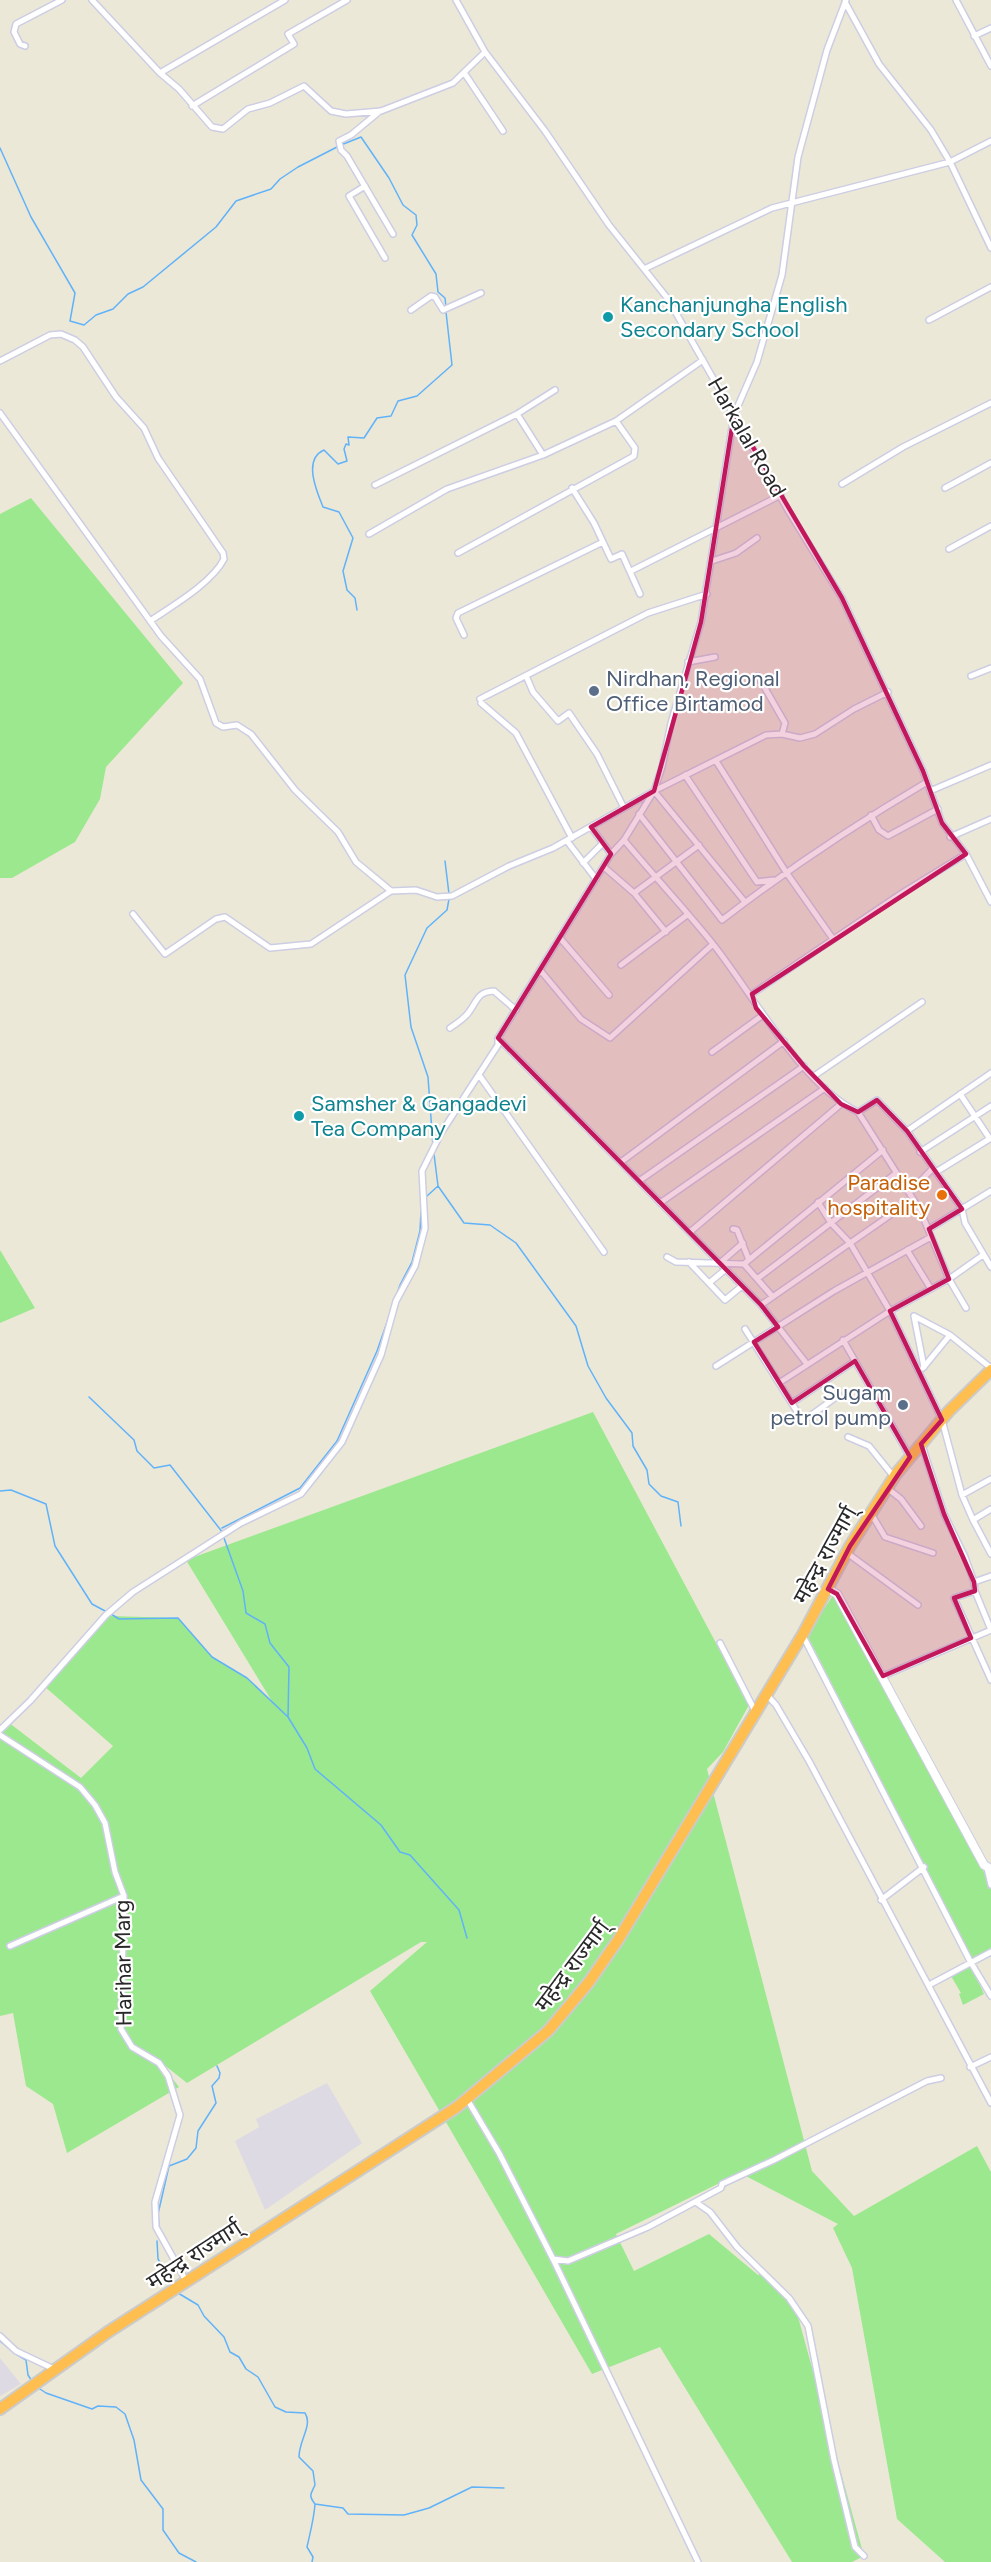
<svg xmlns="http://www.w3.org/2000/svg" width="991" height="2562" font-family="Figtree,'Noto Sans Devanagari',sans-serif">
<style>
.industrial{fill:#dedae4}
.green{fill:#9ce88f}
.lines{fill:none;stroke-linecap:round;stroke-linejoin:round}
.stream{stroke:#60b2f9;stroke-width:1.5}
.street-casing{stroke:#cdcde3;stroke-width:8}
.secondary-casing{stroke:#cdcde3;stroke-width:10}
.highway-casing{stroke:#cbcbcb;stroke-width:14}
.street{stroke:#fff;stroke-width:5}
.secondary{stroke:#fff;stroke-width:8}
.highway{stroke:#ffbe50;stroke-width:10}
.marked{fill:#c2185b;fill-opacity:0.2;stroke:#c2185b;stroke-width:4.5;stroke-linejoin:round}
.culture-dot{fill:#0f9aa8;stroke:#fff;stroke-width:2}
.service-dot{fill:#5c6f8a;stroke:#fff;stroke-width:2}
.food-dot{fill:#e8710a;stroke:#fff;stroke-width:2}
.labels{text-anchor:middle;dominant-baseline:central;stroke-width:4.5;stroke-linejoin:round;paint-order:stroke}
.culture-label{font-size:22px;fill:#0d838f;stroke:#fff;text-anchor:start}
.street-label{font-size:22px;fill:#282828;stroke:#fff}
.service-label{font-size:22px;fill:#4e5e75;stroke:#fff;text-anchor:start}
.food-label{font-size:22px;fill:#c56008;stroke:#fff;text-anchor:end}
</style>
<rect width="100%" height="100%" fill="#ece8d8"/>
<path class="industrial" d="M327,2083l35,60 -97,67 -30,-69 24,-14 -3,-8z
M0,2358l21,26 -21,12z"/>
<path class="green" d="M31,498l152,185 -77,84 -6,32 -25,43 -63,36h-12v-364z
M0,1250l35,58 -35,15z
M593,1412l156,293 -26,47 -16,17 105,402 42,45 123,-70 14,26v390h-46l-48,-43 -45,-251 -19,-40 5,-4 -98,-51 -124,61 18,37 75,-37 49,41 4,-2 33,33 69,250 -12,6h-60l-132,-215 -68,27 -222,-383 57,-49h-6l-234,141 -29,-23 21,27 -112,66 -14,-49 -27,-18 -13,-73 -13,3v-286l8,-8 73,56 32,-32 -69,-60 66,-70 68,2 34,39 35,21 26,25 -87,-143z
M835,1592l141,263 15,33v62l-19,10 -165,-325z
M971,1966l13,28 -21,11 -4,-11 2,-1 -10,-17z"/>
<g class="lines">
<path class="stream" d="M341,145l20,-8 28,41 14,27 13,10 1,10 -5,10 24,39 2,18 7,6 1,9
M0,148l31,69 44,76 -5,28 14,4 12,-10 17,-6 15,-15 15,-7 73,-60 20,-26 35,-12 9,-10 18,-12 39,-20
M357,610l-2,-12 -8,-8 -4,-19 10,-33 -14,-26 -16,-5c-7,-17 -20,-48 1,-57l14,14 9,-3 -3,-12 2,-5 3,1 -1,-8 16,1 13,-20 14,-2 7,-15 19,-5 35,-31 -6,-53
M445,861l4,33
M433,1146l-5,-69 -17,-50 -6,-52 22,-47 20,-18 2,-11
M434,1154l4,32 26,37 26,2 26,18 60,83 12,40 18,32 26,35 1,13 14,24 2,14 12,12 17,6 3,24
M427,1196l11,-10
M89,1397l45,43 3,11 17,17 16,-3 53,68
M0,1491l11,-1 35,14 9,42 37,58 15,8
M222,1528l78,-40 37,-47 40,-90 23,-66 12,-23 8,-31 1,-20
M224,1538l19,53 3,22 19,11 5,19 19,24 -1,50 19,31 8,21 66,56 19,27 10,3 49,55 8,28
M111,1614l8,5 59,-1 34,39 35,21 41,39
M159,2226l-1,-12 11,-48 18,-7 9,-11 2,-17 18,-28 -4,-17 7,-8 1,-5 -3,-7
M157,2241l1,18 15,25
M178,2293l20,12 6,11 20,21 6,15 9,5 7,12 12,8 17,30 11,5 19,1c8,12 -6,27 -6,44l14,14 2,14c-4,9 -7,10 0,19l28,4 5,6 56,1 25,-7 43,-21 32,1
M0,2341l12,10
M16,2354l10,6 2,15 4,6
M37,2387l9,6 46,16 6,-3 18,1 9,7 9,26 7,40 22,29v21l16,23 17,9
M312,2562l1,-5 -6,-10c3,-14 7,-28 8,-43"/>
<g class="street-casing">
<path id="street" d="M92,0l68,73 19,16 33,38 11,2 25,-20 22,-6 34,-17 27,25 15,3 35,-3 72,-28 32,-31
M456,0l29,52 60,79 64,94 59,74 121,213 53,86 81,173 19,52 24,31 25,48
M956,0l35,66
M845,2l34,62 52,66 19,32 41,86
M974,36l17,-8
M25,46l-5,-2 -6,-12 2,-8 46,-24
M160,73l125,-73
M465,74l38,57
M192,106l102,-62 -6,-10 59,-34
M380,111l-29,24 -12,6 2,9 6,6 46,78
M365,186l-16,10 36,62
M644,269l128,-61 178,-46 41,-21
M411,310l20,-14 4,1 8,13 38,-17
M929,320l62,-33
M0,361l50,-26 11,-1 14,6 8,7 33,50 28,31 14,30 65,95 1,6c-12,24 -52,47 -74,62
M0,413l161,223 39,43 16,44 7,4 14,-2 14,9 44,56 43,42 18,30 35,29
M517,414l26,41
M842,484l61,-37 88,-44
M375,485l142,-71 38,-24
M572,488l22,35 17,36 11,-5 18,40
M945,488l46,-25
M369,534l78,-45 96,-34 73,-34 87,-61
M949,549l42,-23
M458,553l176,-97 1,-8 -19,-27
M712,561l24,-8 21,-15
M631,571l150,-76
M464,635l-8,-17 2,-5 145,-71
M688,662l27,-5
M758,676l27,47 -3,11
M971,676l20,-8
M527,678l6,14 25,29 11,-8 28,41 27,54
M480,699l168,-86 59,-19
M481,703l35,30 56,105
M716,761l70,111 47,67
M685,775l72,107 16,-2
M654,791l91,111
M930,791l61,-26
M639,814l83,106c65,-50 134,-96 205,-138
M871,815l8,15 9,6 50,-27
M591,827l20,27
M950,837l41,-18
M624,840c29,35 61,69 89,104 39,49 89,142 145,168l62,98 29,69 17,29
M567,841l29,38
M583,863l19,-19
M604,867l30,26 32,39
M634,893l65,-48
M133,914l32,40 51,-35 9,-2 45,31 41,-4 80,-53 25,-1 21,7 15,-1 57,-30 44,-18 101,-57 112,-56 16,-1 18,4 15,-4 39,-25 34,-17
M560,938l49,57
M621,965l66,-50
M540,970l41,49 29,19 103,-94
M752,994l147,-99 67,-41
M450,1028c6,-4 15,-10 19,-16 9,-12 8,-20 25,-21l22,19
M498,1038l263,267 46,59
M712,1052l51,-37
M479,1075l125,177
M814,1076l108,-74
M960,1094l30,45
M858,1112l19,-12 30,31 55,78 3,14 26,44
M907,1131l84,-58
M920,1152l71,-46
M621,1162l163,-121
M936,1172l55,-34
M639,1181l165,-115
M912,1190l21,-22
M818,1202l13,21 19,20 40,68 52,109 20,75 29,-16
M660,1203l165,-115
M733,1229l4,1 12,30
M929,1229l62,-38
M690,1232l151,-128
M907,1250l24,39
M667,1257l9,5 68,2
M689,1262l36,38 17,-14
M720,1263l23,-20
M757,1279l138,-105
M709,1283l17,-14
M772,1296l-28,-32 139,-114
M761,1305l151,-105
M914,1316l36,19 41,33
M914,1316l10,51
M745,1329l58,92 36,-26
M843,1340l67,117
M716,1366l118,-75 97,-54
M923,1368l27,-33
M779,1383l111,-72 59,-32 34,-24
M792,1403l63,-42
M848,1437l21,9 25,31
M922,1445l22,69 21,43 9,25 1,9 16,39
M887,1488l14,11 20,27
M962,1495l11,25 18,-11
M872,1515l13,22 48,16
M973,1520l18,34
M847,1553l71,52
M974,1582l17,-6
M975,1591l-21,7 37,82
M803,1636l167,325 21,35
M720,1643l35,68
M883,1676l108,-46
M766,1694l10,11 33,56 182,342
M0,1730l30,-29 76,-86 27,-23 108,-69 60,-29 41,-52 39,-87 15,-54 19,-35 10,-38 -3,-57 19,-38 57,-88v-7l113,-184 13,-14 30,-49 8,-24 9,-44 30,-101 33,-207 23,-53 25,-87 16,-118 29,-107 19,-50
M0,1735l80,52 15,18 10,18 10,49 9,24 -3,133 11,18 27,16 9,13 12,39 -25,87 1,25 30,54
M987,1868l4,17
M881,1900l43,-33
M10,1946l114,-50
M929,1985l62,-33
M970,2067l21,-10
M467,2099l32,54 54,106 15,2 80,-34 73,-39 1,-4 52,-24 153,-79 14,-3
M697,2203l13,9 27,35 52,51 19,28 26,134 21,87 9,9
M553,2259l145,303
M0,2336l16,15 38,18"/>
</g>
<g class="secondary-casing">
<path id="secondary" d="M828,1589l9,5 147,271 7,4"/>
</g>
<g class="highway-casing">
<path id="highway" d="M0,2409l108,-77 349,-225 91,-76 41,-49 29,-42 185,-306 47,-88 46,-72 53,-63 42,-41"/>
</g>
<use href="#street" class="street"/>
<use href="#secondary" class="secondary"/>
<use href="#highway" class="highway"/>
</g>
<path class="marked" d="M734,415l108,183 81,173 19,52 24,31 -214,140 4,14 48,58 37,38 17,8 19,-12 30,31 55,78 -33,20 20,50 -59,32 52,109 -21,24 23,70 30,68 1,9 -21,7 17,40 -88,38 -46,-82 -9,-5 22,-43 60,-89 -55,-96 -63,42 -38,-61 24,-15 -17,-22 -263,-267 113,-184 -20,-27 63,-36 47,-169z"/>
<g class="culture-dot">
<circle cx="608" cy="317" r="6"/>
<circle cx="299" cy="1116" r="6"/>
</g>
<g class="service-dot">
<circle cx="594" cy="691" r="6"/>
<circle cx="903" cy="1405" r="6"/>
</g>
<circle class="food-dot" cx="942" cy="1195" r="6"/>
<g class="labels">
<g class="culture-label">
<text x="620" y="304">Kanchanjungha English<tspan x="620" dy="25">Secondary School</tspan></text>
<text x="311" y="1103">Samsher &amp; Gangadevi<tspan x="311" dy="25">Tea Company</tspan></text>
</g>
<g class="street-label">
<text transform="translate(747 437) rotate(60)">Harkalal Road</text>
<text transform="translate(825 1555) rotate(-61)">महेन्द्र राज्मार्ग्</text>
<text transform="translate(123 1963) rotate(-91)">Harihar Marg</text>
<text transform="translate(572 1966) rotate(-53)">महेन्द्र राज्मार्ग्</text>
<text transform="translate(194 2255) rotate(-33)">महेन्द्र राज्मार्ग्</text>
</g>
<g class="service-label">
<text x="606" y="678">Nirdhan, Regional<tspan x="606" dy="25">Office Birtamod</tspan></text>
<text x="891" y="1392" text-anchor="end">Sugam<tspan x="891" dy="25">petrol pump</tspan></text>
</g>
<g class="food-label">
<text x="930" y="1182">Paradise<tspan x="930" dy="25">hospitality</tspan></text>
</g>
</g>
</svg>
